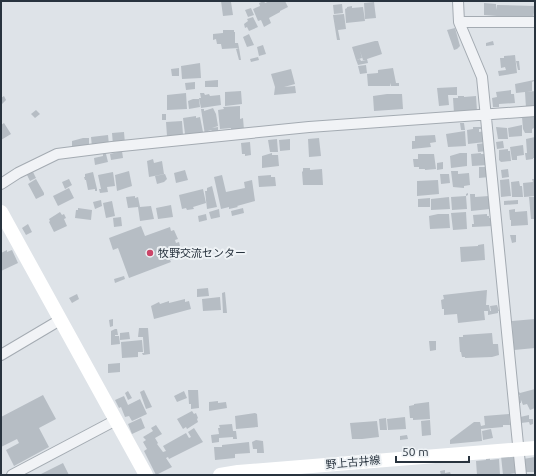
<svg xmlns="http://www.w3.org/2000/svg" width="536" height="476" font-family="Ubuntu,'Noto Sans JP',sans-serif">
<style>
.building{fill:#b6bdc4}
.lines{fill:none;stroke-linecap:round;stroke-linejoin:round}
.street-casing{stroke:#a4abb2;stroke-width:12}
.street{stroke:#f1f3f6;stroke-width:10}
.secondary{stroke:#fff;stroke-width:14}
.poi-dot{fill:#cb4568;stroke:#eef2f5;stroke-width:1.5}
.labels{text-anchor:middle;dominant-baseline:central;stroke-width:4;stroke-linejoin:round;paint-order:stroke}
.poi-label{font-size:11px;fill:#28333e;stroke:#eef2f5;text-anchor:start}
.street-label{font-size:11px;fill:#28333e;stroke:#eef2f5}
</style>
<rect width="100%" height="100%" fill="#dee3e8"/>
<path class="building" d="M221,1l10,1 2,13 -10,1z
M264,1l1,2 5,-2h15l3,6 -8,4v1l-11,6 2,5 -7,4 -3,-7 -3,1 -5,-12 7,-3 -1,-3z
M374,2l2,16 -11,1 -1,-16z
M484,3l12,1v6l1,-5 38,1 -2,13 -49,-4z
M342,4l1,9 -9,1 -1,-9z
M352,6v2l11,-1 2,14 -19,2 -1,-14 2,-1v-1z
M251,8l3,7 -6,2 -3,-7z
M344,14l2,15 -8,1 2,10h-3l-4,-25z
M253,17l5,10 -9,4 -2,-4 -2,1 -1,-4 4,-3 -1,-2z
M455,28l5,18 -3,3 -3,1 -7,-20z
M223,30h11v2h1v11h3l1,5 -17,1 -1,-5h-4l-1,-5 -3,1v-6l10,-1z
M249,34l5,11 -7,2 -4,-10z
M375,41h3l4,13 -15,5 1,4 -10,2 -2,-5 4,-1 1,2 5,-1h-3l-3,-9 2,7 -6,2 -4,-13z
M493,41l1,4 -8,1v-3z
M263,45l3,9 -7,2 -2,-9z
M239,48l2,12h-2l-3,-11z
M515,55l2,18 -18,3 -1,-5 8,-1 -1,-3 -4,1 -1,-10h4v-2z
M258,57l1,3 -8,2 -1,-3z
M516,61h3l1,9h-2z
M200,63l1,15 -19,1 -1,-13z
M366,65l1,8 -7,1 -2,-8z
M179,68v8h-7l-1,-7z
M393,68l3,15h3v3h-8v-3l-1,3h-22l-1,-12 11,-1v-3z
M291,69l4,15 -11,3 11,-1 1,7 -22,2 1,-8 -4,-13z
M218,80v7h-13v-6z
M534,80v1l-2,1v9l-5,1 8,-1v16l-9,1 -1,-16 -9,1 -1,-9z
M195,82v7l-9,1 -1,-7z
M457,87v8h-9l1,10 -10,1 -2,-18z
M511,90v4h3l1,9 -16,1v3h-6l-1,-9 5,-1 -1,-5z
M241,91l1,13 -17,2v-14z
M186,93l1,16 -20,1v-15z
M200,93h4l1,2 4,-1 1,2 10,-1 1,10 -20,3 -2,-10h2z
M387,94h15l1,15 -29,2 -1,-15z
M4,96l2,4 -5,5v-7z
M458,96h6v1l12,-1 1,15 -23,2 -1,-15h5z
M193,99h6l1,8 -11,2 -1,-8z
M240,106v13l3,-1 1,12 -13,1v-3l-11,1 -2,-19 6,-1 -1,-2z
M213,108l3,6 2,12 -6,2 6,-1v6l-7,1v-3l1,-1 -4,1 1,4h-4l-4,-26h3v2z
M36,110l4,4 -5,4 -4,-4z
M162,114h4v6h-4z
M196,116v2l4,-1 3,15 -5,1v2l-8,1 -1,-2h-4l-2,-16z
M522,117h12v11l-2,1v4h-7l-2,-4z
M182,121l1,14 -16,1 -1,-14z
M4,123l7,11 -10,6v-15z
M460,123h4l1,7h-4z
M522,125v11l-13,1 -1,-9z
M473,127h12v2h-6v3l6,-1v11l-17,2 -1,-14 6,-1z
M496,127l11,1 1,11h-10z
M465,131l1,15 -18,1 -2,-13z
M124,132l1,12 -12,1 -1,-12z
M108,135l1,10 -17,2 -1,-10z
M435,135l1,7 -6,1 1,4 -19,2v-8h3v-5z
M535,137v21h-2v1l-7,1 -1,-7h4h-2l-1,-14z
M83,138h6v7l-17,2v-6z
M319,138l2,18 -12,1 -1,-18z
M277,139l1,13h-8l-2,-12z
M290,139v11l-10,1 -1,-11z
M503,141l1,7 -7,1 -1,-7z
M250,142l1,13 -6,1v-2h-3l-1,-11z
M486,143l1,8 -9,1 -1,-8z
M523,145l1,10 -7,1v4h-5l-2,-13z
M508,149v2h2l1,10 -10,1 -2,-2v-10z
M122,151l1,7 -12,2 -1,-6z
M272,153v2h6l1,11 -17,2v-12z
M460,153h7v13l-16,2 -1,-12z
M481,153v1h6l1,11 -16,1 -1,-12z
M103,154h3l2,8 -13,3 -1,-7 9,-2z
M418,154h16l2,15 -11,1v-1h-6v-2h-5l-1,-8h5z
M153,159l1,4 8,-2 2,13 -15,3 -2,-16z
M443,162v7l-6,1v-7z
M479,167h9l1,10 -10,1z
M303,168h7v2l12,-1 1,16h-20l-1,-13 1,-1z
M508,169l1,8 -7,1 -1,-8z
M185,170l3,10 -12,3 -2,-10z
M129,171l3,15 -15,5 -2,-16z
M451,171h7v3l11,-1 1,12 -6,1v2l-11,-1z
M33,172l3,6 -6,3 -3,-6z
M93,172l4,17v2h-2v-2l-7,1 -2,-10h-1l-1,-3h1v-3z
M113,172l2,14 -8,1 1,5 -8,1 -1,-4h2l-3,-14z
M165,174l2,5 -3,3 -7,2 -2,-8z
M440,174h9l1,9 -9,1z
M222,175l4,17 19,-4 -1,-6 8,-2 3,21 -18,5 1,1 -9,2v-2l-8,2 -7,-32z
M271,175v2h4l1,9 -17,1 -1,-11z
M36,179l8,14v2l-8,4 -8,-15z
M69,179l3,6 -7,4 -3,-7z
M509,179l2,17 -10,1 -1,-17z
M532,179h3v17l-11,1 -1,-14 10,-1z
M438,180l1,14 -22,2v-15z
M519,181l1,5h2l1,11h-11l-1,-15z
M212,186l5,21 -10,2 -2,-18h2v-3z
M69,188l5,10 -16,8 -5,-10z
M203,189l3,14 -13,4 1,2 -7,1 -1,-2 -4,1 -3,-14z
M468,193v2l-2,1 1,13 -15,1 -1,-13 15,-1v-2z
M470,194h5v3l14,-1 3,10 -3,1 1,2 -19,2z
M135,196v2l3,-1 2,10 11,-1 3,13 -14,2 -2,-14 -10,1 -2,-11z
M449,197l1,12 -19,1v-11z
M529,197h5l1,22h-4z
M430,198v9h-12v-8z
M101,200l1,6 -7,3 -2,-7z
M518,200v4l-14,1v-4z
M112,201l3,15 -9,2 -3,-15z
M171,205l2,12 -15,2 -2,-11z
M78,208l14,2 -1,10 -16,-2 1,-8h2z
M243,208l1,5 -12,3 -1,-5z
M219,209l1,8 -9,2 -2,-7z
M515,209v3l12,-1 1,14 -17,1v-6h-1l-1,-10z
M60,212l2,3 2,-1 2,4 -2,1 3,7 -13,6 -5,-10 1,-1 -1,-2z
M466,212l1,17 -14,1 -2,-17z
M206,214l1,6 -8,2 -1,-6z
M438,214h11l1,14 -20,1 -1,-13z
M487,214v2h2v2h4v8l-21,1v-3h2l-1,-9z
M121,217l1,9 -8,1 -1,-9z
M28,224l4,8 -6,3 -4,-7z
M141,226l4,10 25,-9 1,4 3,-1 4,9 -3,1 1,3 3,-1 1,4 -3,1 4,9 -11,4 1,2 -42,16 -11,-30 -5,2 -4,-12z
M510,235h6v7l-4,1z
M484,244l1,16 -24,2 -1,-15 18,-1v-1z
M7,250v2l5,-2 6,13 -17,8v-18z
M124,276l1,3 -10,4 -1,-4z
M208,288l1,8 -12,1v-8z
M487,290l-1,15h3l1,6h1l-1,-5 7,-1 2,6h-1v2l-10,2v-4h-4l1,9 -27,3 -1,-9 -13,1v-6h-2l-1,-9 3,-1 -1,-4z
M225,292l2,21h-4l-1,-20z
M77,294l2,5 -7,4 -3,-5z
M220,297l1,13 -18,1 -1,-12z
M185,299v3l4,-1 2,8 -37,10 -3,-13 8,-4 1,2 9,-3v2z
M113,319v7l-3,1 -1,-7z
M535,319v29l-21,2 -2,-29z
M139,328h9l2,26 -7,1 -1,-2h2l-1,-16h-5z
M115,329h2l1,6h-3v1h4l1,8 -9,1v-14z
M129,332l1,7 -10,1v-7z
M492,333l1,11h5l1,11 -7,2 -27,1v-1h-3l-1,-5h-1l-1,-15h4v-2z
M142,340l1,12h-5v5l-16,1 -1,-16z
M429,341h7v9l-6,1z
M120,363v9l-12,1v-9z
M535,389v19l-5,2 -3,-6 -4,1 -2,-5v3l-4,1v-7l3,-1 -1,-1h-1l-1,-2 2,-1 1,1z
M144,390l8,17 -6,2 -6,-17z
M188,390h10l1,18 -8,1v-5h-2z
M128,391l4,7 -4,2 -3,-7z
M184,391l3,7 -10,4 -3,-6z
M43,395l13,24 -17,9 10,19 -35,19 -8,-16 13,-7 -2,-4 -16,8v-30z
M124,396l4,9 12,-6 7,15 -15,7 -3,-5 -4,1 -4,-10 -2,1 -4,-8z
M218,401v2l8,-1 1,6 -18,3v-9z
M429,402l1,17 -17,1v-2h-3l-1,-12 5,-1v-1z
M192,411l2,3 2,-1 2,5 -1,1 1,3 -11,7 -1,-2 -3,2 -6,-10z
M255,413l2,1 1,13 -22,2 -1,-13z
M509,414l1,11h-7v2l-22,2 1,12 -32,3v-4l24,-18h6l1,4 4,-1 -1,-9z
M529,415v4h4v5l-3,1 -1,-3 -8,1 -1,-6z
M405,417l1,12 -18,1 -1,-11z
M141,418l4,10 -13,6 -4,-10z
M386,418l1,12h-7l-1,-11z
M430,420l1,15 -9,1 -1,-15z
M377,421l2,16 -17,2h-10l-2,-16z
M232,424l1,7h3l1,8h-4v-2l-14,1v4l-7,1 -1,-8 8,-1 -1,-6h2l-1,-3z
M156,425l6,9 -7,4 3,5 -1,1 6,8 3,-1 -3,-5 23,-13 3,5 2,-1 -3,-5 6,-4 9,14 -34,17 -1,-2 -2,1 6,9 -16,8 -12,-24 3,-2 -4,-7 3,-2 -3,-3 10,-6 -2,-3z
M491,429l2,9 -10,2 -1,-9z
M407,435l1,4 -8,1v-4z
M256,440l7,1 1,12h-7v-4h-4l-1,-7z
M249,442l1,11 -15,1v4l-20,2 -1,-13h8v-2z
M516,455l1,18 -14,2 -2,-19z
M535,457v15h-11l-1,-13z
M490,458v2l9,-1 1,16h-23l-1,-14 10,-1v-1z
M63,463l6,12h-30z
M445,470v3l5,-1 1,3h-10l-1,-4z"/>
<g class="lines">
<g class="street-casing">
<path id="street" d="M458,1l1,21 23,55 39,398
M459,22h76
M1,184l17,-11 39,-19 55,-7 197,-20 226,-16
M1,355l59,-35
M12,475l104,-55"/>
</g>
<use href="#street" class="street"/>
<path class="secondary" d="M1,212l145,263
M220,475l18,-3 297,-24"/>
</g>
<circle class="poi-dot" cx="150" cy="253" r="4"/>
<g class="labels">
<g class="poi-label">
<text x="158" y="253">牧野交流センター</text>
</g>
<g class="street-label">
<text transform="translate(353 462) rotate(-5)">野上古井線</text>
</g>
</g>
<rect width="536" height="476" fill="none" stroke="#28333e" stroke-width="4"/>
<path d="M396 456v6h73v-6" fill="none" stroke="#28333e" stroke-width="2"/>
<text x="402" y="456" font-size="12" fill="#28333e" stroke="#eef2f5" stroke-width="3" paint-order="stroke">50 m</text>
</svg>
